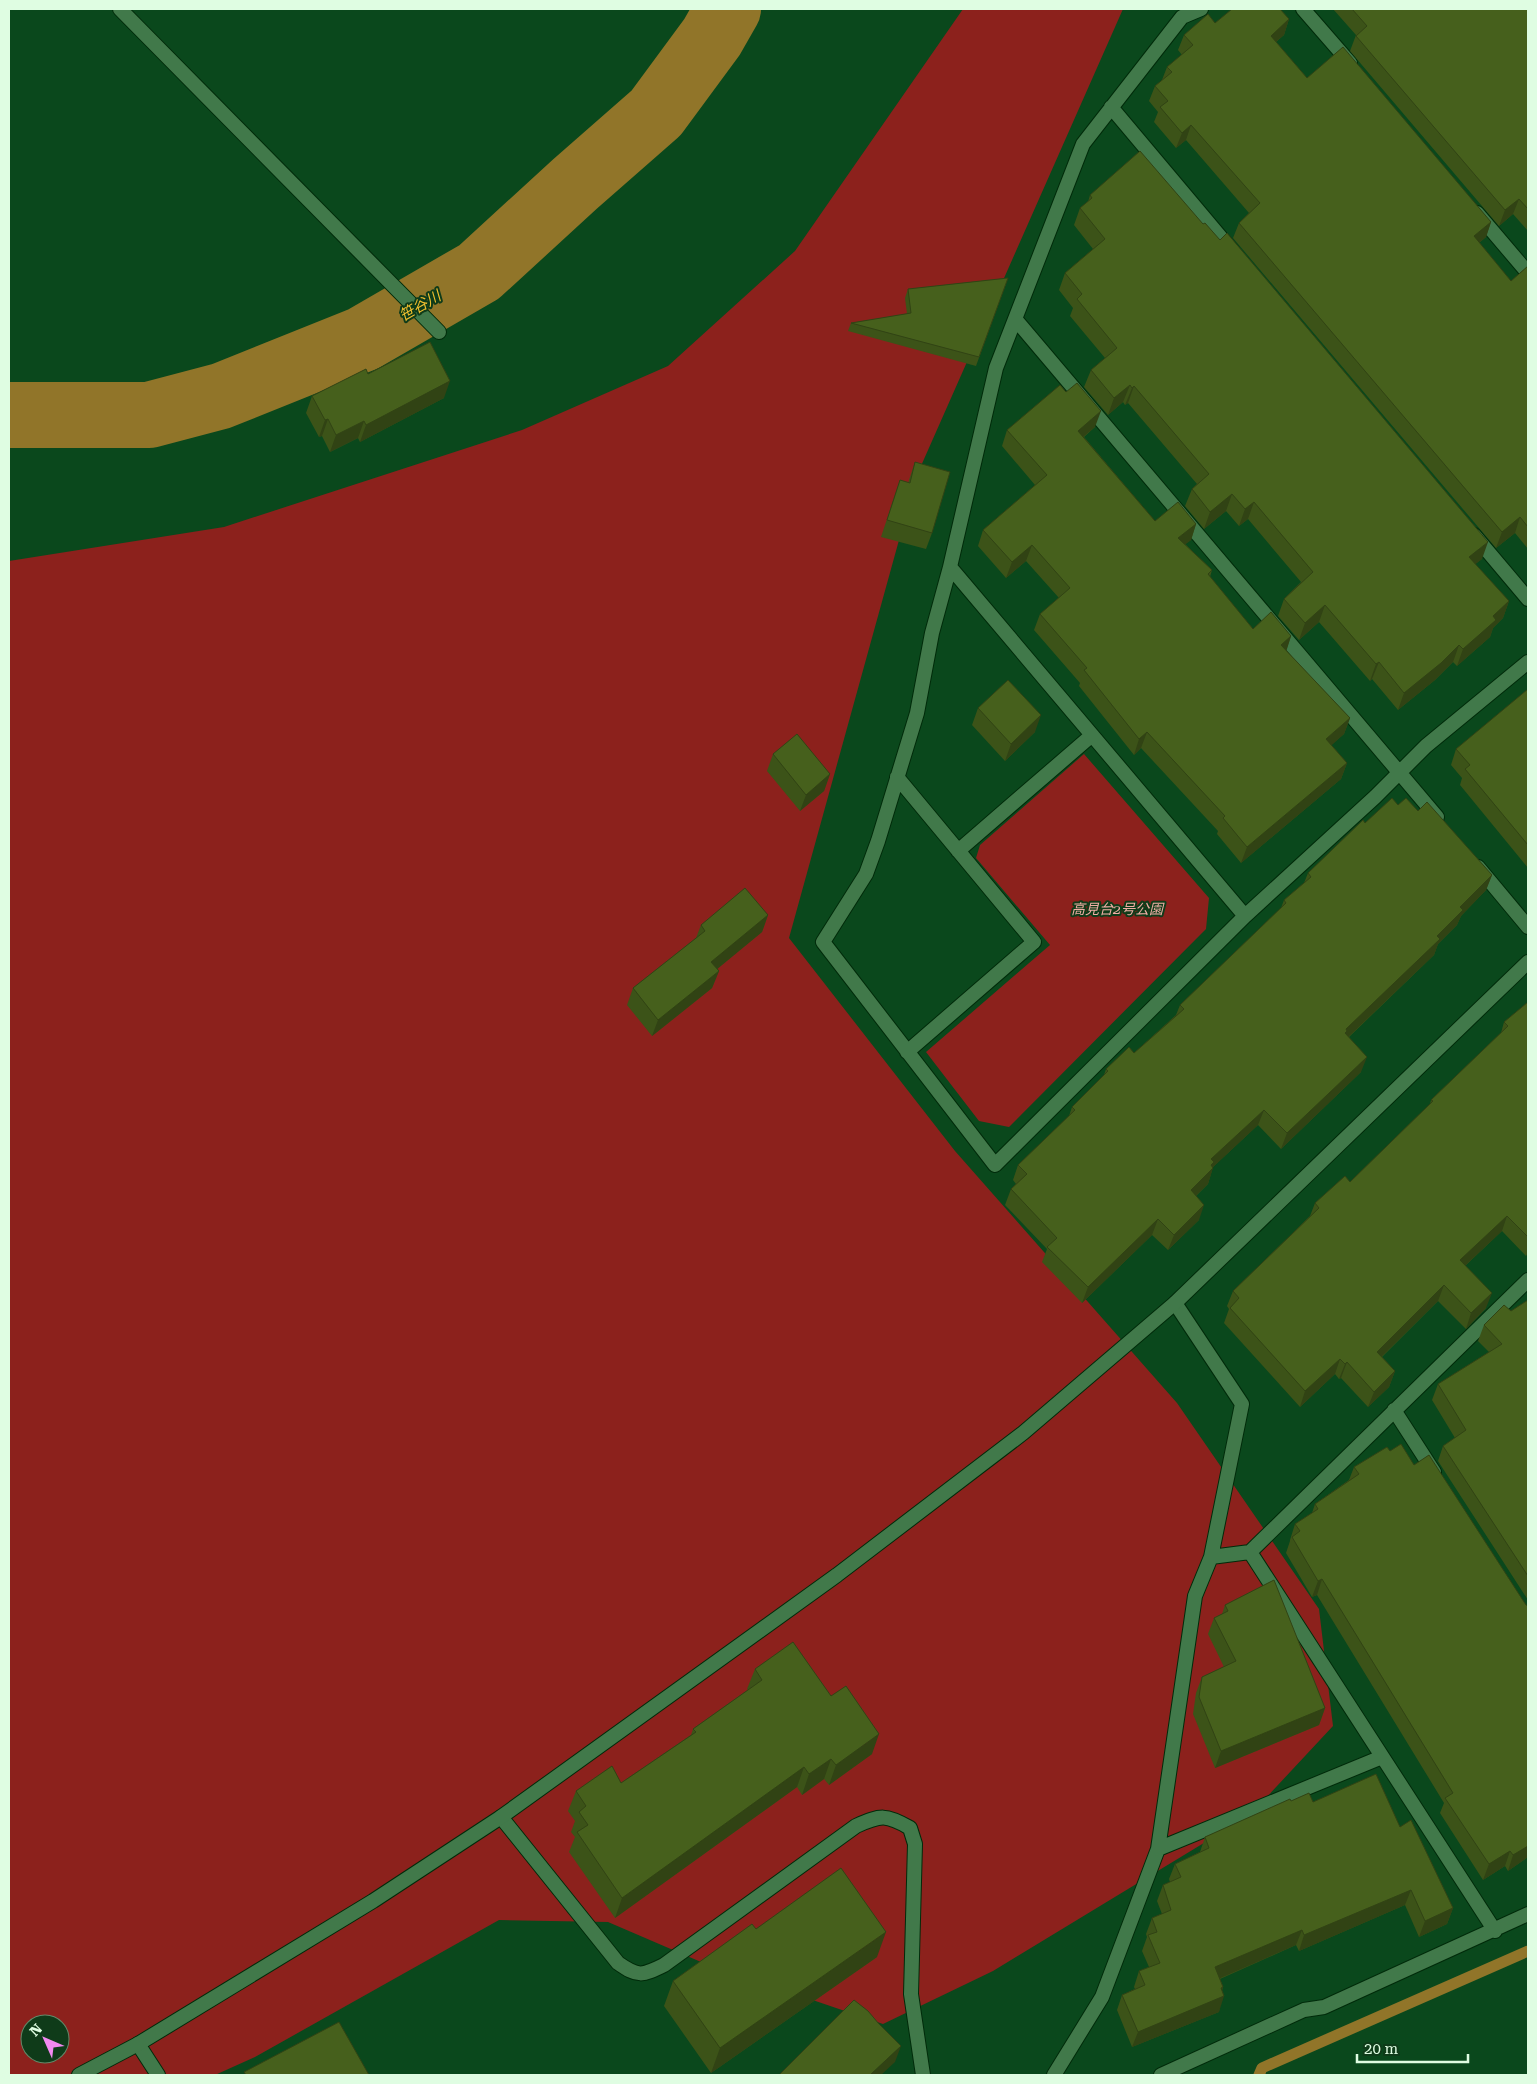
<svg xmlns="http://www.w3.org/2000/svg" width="1537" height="2084" font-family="'Roboto Serif','Noto Sans JP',serif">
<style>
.green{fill:#8c211c;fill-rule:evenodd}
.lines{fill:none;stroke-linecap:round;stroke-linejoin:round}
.stream{stroke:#917529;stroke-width:11}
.river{stroke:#917529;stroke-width:66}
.minor-casing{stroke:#002b0a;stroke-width:16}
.tertiary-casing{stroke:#002b0a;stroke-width:16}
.minor{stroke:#41794a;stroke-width:14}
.tertiary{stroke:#41794a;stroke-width:14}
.wall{fill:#3c5318}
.shaded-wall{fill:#314314}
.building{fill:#46601c;stroke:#314314}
.labels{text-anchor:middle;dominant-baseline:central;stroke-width:4;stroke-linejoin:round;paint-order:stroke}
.park-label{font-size:14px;font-style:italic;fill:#efaea5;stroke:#0f3b19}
.water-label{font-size:15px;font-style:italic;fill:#efbe2f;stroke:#0f3b19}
</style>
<rect width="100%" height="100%" fill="#0a481c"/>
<path class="green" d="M963,9h160l-206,466 -128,463 166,213 222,252 142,206 14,117 -83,89 -257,156 -110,53 -182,-62 -93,-40 -109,-2 -244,137 -40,18h-206v-1514l215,-34 298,-97 146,-64 127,-115zM30,2024h30v30h-30z
M1084,754l125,144 -3,31 -197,198 -30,-6 -53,-69 124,-107 -74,-87 4,-13z"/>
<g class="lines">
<path class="stream" d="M1259,2075l3,-7 266,-117"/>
<path class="river" d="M9,415h140l72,-19 142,-57 116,-67 96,-88 81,-71 56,-76 16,-28"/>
<g class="minor-casing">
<path id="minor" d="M1201,9l-19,8 -99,127 -87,224 -46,199 -18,66 -15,80 -39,128 -12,33 -43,68 172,223 250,-249 130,-119 51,-51 102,-84
M1303,9l47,54
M1111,107l122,145
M1477,213l51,60
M1016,320l421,497
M1474,535l54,64
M950,567l295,349
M897,777l137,165 -127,110
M958,851l133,-115
M1478,867l50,60
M1175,1303l67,101 -31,153
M1394,1410l40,62
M1250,1552l245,379
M501,1817l117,146c20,14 24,13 46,2l192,-139c25,-11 30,-12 54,2l5,16 -4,150 12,81
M1158,1849l224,-92
M138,2044l20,31
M1054,2075l48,-78 56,-148 37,-253 16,-39 39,-5 278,-272
M1161,2075l143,-65 20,-3 204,-93"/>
</g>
<g class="tertiary-casing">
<path id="tertiary" d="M120,9l319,323
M79,2075l59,-31 235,-143 128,-84 336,-242 186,-142 152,-130 353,-341"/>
</g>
<use href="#minor" class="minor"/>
<use href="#tertiary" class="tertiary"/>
</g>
<path class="wall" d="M1333,9h195v222l-15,-17 -14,12 -149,-175 6,-16z
M1289,19l-5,16 -8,7 31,36 184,144 -5,15 -7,6 32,38 17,-15v283l-13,-16 -19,15 -263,-310 6,-15 10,-10 -63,-73 -10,8 -22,-26 4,-10 -9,-11 6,-15 7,-6 5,-13 15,-12 -4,-5 6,-15 31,-12z
M1090,195l392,364 -7,5 34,37 -6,17 -10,10 -3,9 -33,29 -4,-4 -18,18 -37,30 -26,-31 -2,2 -51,-59 -20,18 -21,-24 6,-17 17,-17 -53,-63 -9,7 -13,-15 -22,18 -19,-23 7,-17 5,-5 -69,-81 -3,2 -2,-3 -15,13 -24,-28 7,-17 14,-12 -35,-42 3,-8 -14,-18 6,-17 28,-24 -19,-24 6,-17 8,-6z
M1008,278l-32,88 -128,-35 3,-8 56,-9 -2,-16 3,-9z
M368,374l76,24 -84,44 -2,-4 -28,14 -8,-16 -3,1 -13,-24 6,-17z
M1066,392l29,35 -11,10 71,84 41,3 -5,16 -6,4 27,26 -2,7 43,52 38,7 -5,15 64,67 -6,16 -13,11 16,18 -6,16 -100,84 -24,-29 1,-3 -77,-83 -7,7 -55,-69 1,-3 -46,-53 6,-16 19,-16 -33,-37 -20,17 -28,-32 5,-16 52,-45 -33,-39 5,-16z
M915,462l17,71 -6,16 -45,-12 19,-57 8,3z
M1528,689v179l-68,-83 2,-7 -11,-13 5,-16z
M978,708l57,24 -30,29 -33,-36z
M773,754l57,20 -6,17 -24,20 -33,-40z
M1398,805l20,6 74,64 -6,15 -25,26 -4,9 -19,19 -4,11 -85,82 12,35 -80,77 -23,-24 -45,42 -5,17 -12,12 3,24 -31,30 -16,-15 -70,68 -40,-41 5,-13 -42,-44 6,-16 5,-5 -3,-4 5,-15 51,-49 3,-9 32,-32 2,-6 28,-16 42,-38 4,-10 101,-97 3,-8 20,-17 4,-10 57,-50z
M768,915l-6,17 -45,37 2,2 -7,17 -60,48 -25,-31 6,-17 63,-50 5,-13z
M1528,1002v251l-2,3 -24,-25 -37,35 21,42 -20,21 -28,-28 -56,56 13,14 -6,16 -21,20 -27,-29 -2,1 -4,-5 -35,33 -76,-84 5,-14 -2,-3 6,-15 77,-75 5,-13 35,-21 80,-78 1,-4 70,-67 3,-11z
M1528,1300v300l-90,-139 5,-15 12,-8 -23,-38 6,-16 51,-32 -11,-11 6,-16 27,-14z
M1390,1451l24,14 112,140 2,1v251l-20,14 -3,-5 -22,14 -43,-67 4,-10 -127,-208 -5,2 -26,-44 4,-12v-1l5,-16 17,-11 3,-9 34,-24 5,-13z
M1225,1605l100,103 -6,17 -104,43 -22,-54 3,-21 6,-16 22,-10 -16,-33 6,-16 8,-4z
M755,1669l117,85 -43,31 -5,-6 -22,16 -5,-8 -182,131 -46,-66 6,-15 -4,-5 4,-11 -7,-10 8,-20 45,-8 70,-48 2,-6 55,-39 -1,-1z
M1291,1801l22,1 87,25 53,81 -6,16 -28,13 -14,-32 -106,46 -3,-6 -76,34 3,8 -1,4 -3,21 -87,35 -15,-37 5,-15 13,-6 -1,-2 5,-16 10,-4 -7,-16 5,-14 -1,-3 6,-16 10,-4 -5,-13 6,-16 7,-3 -1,-3 6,-15 25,-12 5,-15z
M756,1929l121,28 -166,116 -47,-67 9,-25z"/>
<path class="shaded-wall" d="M1289,19l-5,16 -19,16 6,-15z
M1191,125l-5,15 -10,8 6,-15z
M1519,199l-6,15 -14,12 6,-16z
M1491,222l-5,15 -18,15 6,-16z
M450,381l-6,17 -84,44 6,-17z
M1130,385l-7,17 -15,13 6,-17z
M1134,386l-6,17 -3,2 7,-17z
M1101,411l-6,16 -23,19 6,-15z
M328,419l-6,17 -3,1 6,-17z
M364,421l-6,17 -28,14 6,-17z
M1232,494l-6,17 -22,18 6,-17z
M1254,502l-6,17 -9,7 6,-17z
M1520,517l-5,16 -19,15 6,-16z
M1196,524l-5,16 -18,14 5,-16z
M1488,542l-6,17 -19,15 6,-17z
M1032,545l-6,16 -20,17 6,-16z
M1509,601l-6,17 -10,10 -3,9 -33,29 6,-17 30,-33z
M1325,605l-6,17 -20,18 6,-17z
M1291,636l-5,16 -5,-7z
M1459,645l-6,17 -18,18 -37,30 6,-17z
M1379,662l-7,17 -2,2 6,-17z
M1041,715l-6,17 -30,29 6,-17z
M1350,718l-6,16 -23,21 5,-16z
M1147,732l-6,16 -7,7 5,-16z
M1347,763l-6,16 -100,84 6,-16z
M830,774l-6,17 -24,20 6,-16z
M1492,875l-6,15 -25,26 -4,9 -19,19 -4,11 -91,87 3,-13 91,-93 23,-29z
M768,915l-6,17 -57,47 6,-17z
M719,971l-7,17 -60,48 6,-16z
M1367,1057l-6,15 -80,77 6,-16z
M1264,1110l-6,15 -47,44 2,-1 -5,16 -23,22 6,-16 20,-31z
M1204,1205l-5,15 -31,30 6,-15z
M1507,1216l-5,15 -48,45 6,-16z
M1158,1219l-6,16 -70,68 6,-16z
M1444,1285l-6,16 -67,66 6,-15z
M1492,1293l-6,15 -20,21 5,-16z
M1340,1359l-5,15 -35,33 5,-16z
M1347,1362l-6,16 -2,1 6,-15z
M1395,1371l-6,16 -21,20 6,-15z
M1322,1579l-5,16 -5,2 6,-16z
M1325,1708l-6,17 -104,43 6,-17z
M879,1734l-7,20 -43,31 7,-20z
M831,1759l-7,20 -22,16 7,-21z
M804,1767l-7,20 -182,131 7,-20z
M1528,1846v11l-20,14 5,-16z
M1510,1851l-5,15 -22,14 6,-16z
M1411,1890l-6,15 -106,46 5,-16z
M1453,1908l-6,16 -28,13 6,-16z
M1302,1930l-6,15 -87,38 6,-16z
M886,1932l-9,25 -166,116 9,-25z
M1223,1987l-4,11 5,-2 -5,16 -87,35 6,-15z
M901,2046l-6,16 -14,13h-11z"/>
<path class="building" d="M1232,9h48l9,10 -18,17 36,42 36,-31 148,175 -17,14 37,45 17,-15v261l-8,-10 -18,15 -263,-309 21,-20 -69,-78 -9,8 -22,-26 8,-6 -13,-15 17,-14 -5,-5 26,-22 -9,-10 24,-21 7,9z
M1352,9h176v200l-9,-10 -14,11 -149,-174 11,-10z
M1140,151l63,73 2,-1 15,17 7,-7 261,309 -19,15 40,44 -16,15 3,4 -33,29 -4,-4 -18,18 -37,30 -25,-31 -3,2 -51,-59 -20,18 -21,-24 29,-27 -59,-70 -9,7 -13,-15 -22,18 -18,-23 17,-15 -75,-88 -2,2 -2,-3 -16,13 -23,-28 26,-22 -40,-49 5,-5 -17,-21 40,-34 -25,-31 12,-10 -2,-3z
M1008,278l-29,79 -128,-34 60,-10 -3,-24z
M430,342l20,39 -84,44 -2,-4 -28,14 -8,-16 -3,1 -13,-24 54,-27 2,5z
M1077,383l24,28 -23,20 77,90 23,-19 18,22 -18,14 34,32 -4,4 45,55 18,-17 20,24 -10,9 69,73 -24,21 21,24 -100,84 -24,-29 2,-2 -78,-84 -8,7 -55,-69 3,-2 -47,-54 30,-26 -38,-43 -20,17 -29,-32 64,-55 -40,-45 53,-45 6,7z
M915,462l35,10 -18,61 -45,-13 13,-40 10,3z
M1008,680l33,35 -30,29 -33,-36z
M1528,689v156l-63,-76 5,-4 -14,-16z
M797,734l33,40 -24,21 -33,-41z
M1392,798l6,7 8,-7 12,13 9,-9 65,73 -32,32 3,3 -26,26 3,3 -94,90 1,2 -2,2 22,24 -80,76 -23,-23 -53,49 3,3 -3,3 2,3 -22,22 13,15 -30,30 -16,-16 -70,68 -41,-40 10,-9 -46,-49 16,-15 -9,-9 57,-55 -3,-3 36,-36 -2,-2 23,-22 5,6 50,-44 -4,-4 106,-102 -2,-3 27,-23 -3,-4 55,-53 2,3z
M745,888l23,27 -57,47 8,9 -61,49 -25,-32 72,-57 -4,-6z
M1528,1002v235l-21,-21 -47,44 32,33 -21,20 -27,-28 -67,67 18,19 -21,21 -27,-30 -2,2 -5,-5 -35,32 -75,-83 9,-10 -6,-7 86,-83 -4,-5 30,-27 5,6 83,-81 -2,-1 77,-74 -4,-4z
M1528,1300v276l-85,-130 23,-16 -28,-46 64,-40 -18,-19 20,-20 7,6z
M1401,1444l13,21 15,-10 97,150 2,1v240l-15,9 -3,-4 -21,13 -44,-66 8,-5 -131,-214 -4,2 -26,-44 8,-6 -5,-7 23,-15 -3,-5 44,-30 -5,-7 33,-20 3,4z
M1274,1580l51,128 -104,43 -22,-54 3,-20 34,-16 -22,-43 14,-7 -3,-6z
M793,1642l38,54 15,-10 33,48 -43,31 -5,-6 -22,15 -5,-7 -182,131 -45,-66 11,-7 -9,-13 7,-6 -10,-15 36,-25 9,17 75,-51 -3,-3 69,-49 -7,-11z
M1376,1774l24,53 11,-7 42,88 -28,13 -14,-31 -107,45 -2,-5 -87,37 8,20 -2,1 3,8 -86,36 -16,-37 23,-10 -6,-14 21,-8 -12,-28 9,-3 -5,-14 19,-8 -8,-25 18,-8 -6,-13 34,-16 -4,-11 85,-38 1,2 18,-8 4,9z
M841,1868l45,64 -166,116 -47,-67 79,-57 4,5z
M854,2000l14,11 11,13 22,22 -31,29h-91z
M339,2022l30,53h-123l-2,-3z"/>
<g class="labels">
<g class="park-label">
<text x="1117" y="909">高見台2号公園</text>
</g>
<g class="water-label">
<text transform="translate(420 306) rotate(-30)">笹谷川</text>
</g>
</g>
<rect width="1537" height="2084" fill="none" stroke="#dffde2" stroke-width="20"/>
<g transform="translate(45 2039) rotate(315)"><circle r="24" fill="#0f3b19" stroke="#628969"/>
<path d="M0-4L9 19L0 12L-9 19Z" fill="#f389f1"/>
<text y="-8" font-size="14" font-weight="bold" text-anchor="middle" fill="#dffde2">N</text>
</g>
<path d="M1357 2054v8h111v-8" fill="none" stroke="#dffde2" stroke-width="2.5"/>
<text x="1364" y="2054" font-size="15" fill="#dffde2" stroke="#0f3b19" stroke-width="4" paint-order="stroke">20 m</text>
</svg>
